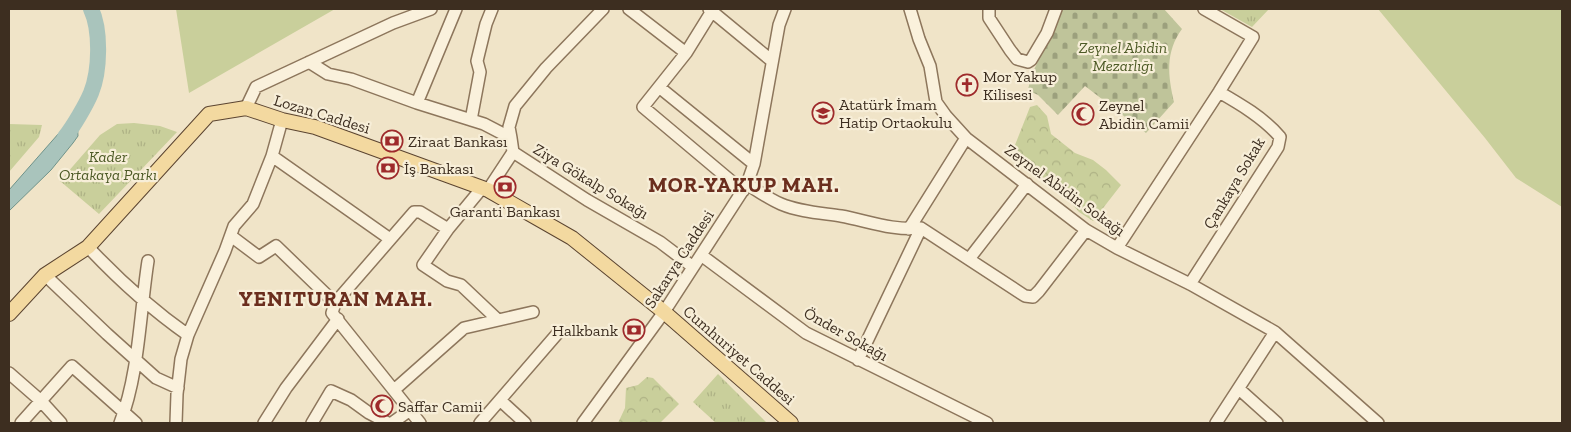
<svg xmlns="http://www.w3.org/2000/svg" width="1571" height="432" font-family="'Zilla Slab',serif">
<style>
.green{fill:#c9cf9b}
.forest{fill:url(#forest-crowns)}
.cemetery{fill:url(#cemetery-stones)}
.park{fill:url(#park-tufts)}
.water{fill:#a9c4bc;stroke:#6f938a}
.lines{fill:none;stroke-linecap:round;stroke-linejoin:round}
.river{stroke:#a9c4bc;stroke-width:16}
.minor-casing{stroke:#8d765c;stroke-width:14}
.major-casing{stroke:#5b4430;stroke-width:16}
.minor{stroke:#faf1dc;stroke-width:11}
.major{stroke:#f3d9a0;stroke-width:14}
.labels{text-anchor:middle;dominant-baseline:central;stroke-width:4.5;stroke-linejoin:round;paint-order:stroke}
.park-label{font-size:16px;font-style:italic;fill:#4d5a26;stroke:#f7eed8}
.poi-label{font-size:16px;fill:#3d2e20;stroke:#f7eed8;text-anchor:start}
.street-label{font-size:16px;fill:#3d2e20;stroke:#f7eed8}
.district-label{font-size:21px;font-weight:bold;letter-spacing:1px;fill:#6b2e1e;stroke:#f7eed8}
</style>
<defs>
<pattern id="forest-crowns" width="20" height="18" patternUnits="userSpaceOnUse" patternTransform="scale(1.25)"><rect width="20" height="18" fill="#c9cf9b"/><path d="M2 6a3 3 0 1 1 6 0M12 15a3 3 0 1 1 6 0" fill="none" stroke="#aeb285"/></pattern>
<pattern id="cemetery-stones" width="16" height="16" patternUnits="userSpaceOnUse" patternTransform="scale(1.25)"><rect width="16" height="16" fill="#bfc49a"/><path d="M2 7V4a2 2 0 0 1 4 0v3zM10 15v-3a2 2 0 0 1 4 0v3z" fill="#9ca07d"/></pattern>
<pattern id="park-tufts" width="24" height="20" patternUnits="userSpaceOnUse" patternTransform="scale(1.25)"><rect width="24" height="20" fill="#c9cf9b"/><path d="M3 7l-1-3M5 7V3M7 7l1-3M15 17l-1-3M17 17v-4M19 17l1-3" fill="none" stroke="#aeb285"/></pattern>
</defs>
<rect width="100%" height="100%" fill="#f0e4c8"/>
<path class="green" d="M176,9h159l-146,84z
M1378,9h184v198l-46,-29 -31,-40z"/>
<path class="forest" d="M1037,105l10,11 4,18 24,19 18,7 13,10 15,15 -28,36 -14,-9 -17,-19 -37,-25 -10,-23 15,-38z
M647,377l6,1 26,26 -19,19h-42l7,-15 1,-20 12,-3z"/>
<path class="cemetery" d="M1063,9h101l18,20c-17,23 -14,47 -8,73l-28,31 -61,-47 -27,29 -20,-20 -10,-5 3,-14z"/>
<path class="park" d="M1220,9h49l-17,18z
M134,123l26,3 17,6 -78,82 -39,-33 40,-46 17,-11z
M9,124l33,1 -3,12 -30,35z
M718,374l49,49h-51l-23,-21z"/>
<path class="water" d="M77,118l1,18 -5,7 -22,27 -42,41v-21l50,-57z"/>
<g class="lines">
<path class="river" d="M65,137c8,-10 21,-32 26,-44 9,-22 10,-63 0,-84"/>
<g class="minor-casing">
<path id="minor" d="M629,9l57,44
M709,9l63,52
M910,9l9,30 11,27 6,36 10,14 20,22 120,92 31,18 73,36 85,48 103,91
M989,9v9l21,32 7,9 11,3 3,-2 16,-27 9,-24
M712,11l-26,42 -43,54 100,84
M309,62l19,12 23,5 66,24 67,21 27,14 2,14 74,48 73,42 33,25
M659,87l95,77
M417,103l39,-94
M246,108l10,-21 137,-64 38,-14
M471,120l9,-48 -3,-11 9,-37 6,-15
M511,138l-2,-11 6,-21 31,-38 57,-59
M272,156l118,83
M747,184c11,7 22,15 34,20 19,8 40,9 60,12 27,5 52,15 80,12l104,68 8,1 6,-6 47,-61
M482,188l-34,41 -25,36 24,16 14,4 37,35
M488,190l25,-38
M909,229l57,-91
M231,236l28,21 17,-11 59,57 -3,10 88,110
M88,247c31,33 63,62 100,88
M1117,248l102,-156 34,-55 -49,-28
M701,255l105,78 181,90
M969,259l58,-75
M45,275l62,59 49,44 22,10
M1190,284l88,-137 2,-10c-16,-19 -40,-33 -61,-45
M335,303l79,-91h6l28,17
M858,360l63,-132
M9,373l32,28 20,22
M1239,389l38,34
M394,390l70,-62 69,-16
M500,400l25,23
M21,423l51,-57 64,57
M120,423c19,-48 20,-111 28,-162
M176,423l1,-29 4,-35 7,-24 37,-84 9,-25 19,-22 19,-48 10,-36
M264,423l22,-35 52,-69
M312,423l19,-32 20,9 18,13 19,10
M392,423l18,-13
M480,423l77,-89
M583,423l81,-111 83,-128 7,-20 25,-139 6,-16
M1216,423l59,-91"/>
</g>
<g class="major-casing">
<path id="major" d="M9,314l36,-39 43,-28 121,-133 37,-6 36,12 33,7 173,63 84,48 92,74 127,111"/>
</g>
<use href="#minor" class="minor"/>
<use href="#major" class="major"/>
</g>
<defs>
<g id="church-ring" transform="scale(1.125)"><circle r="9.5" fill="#f7eed8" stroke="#9e2a2b" stroke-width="1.5"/><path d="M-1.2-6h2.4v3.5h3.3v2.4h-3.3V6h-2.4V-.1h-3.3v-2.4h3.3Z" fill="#9e2a2b"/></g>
<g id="school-ring" transform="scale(1.125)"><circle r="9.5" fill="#f7eed8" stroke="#9e2a2b" stroke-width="1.5"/><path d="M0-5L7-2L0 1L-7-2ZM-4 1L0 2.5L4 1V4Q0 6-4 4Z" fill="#9e2a2b"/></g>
<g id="mosque-ring" transform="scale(1.125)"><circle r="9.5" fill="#f7eed8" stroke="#9e2a2b" stroke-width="1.5"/><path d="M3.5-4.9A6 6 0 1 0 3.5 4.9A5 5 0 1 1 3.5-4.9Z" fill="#9e2a2b"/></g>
<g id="bank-ring" transform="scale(1.125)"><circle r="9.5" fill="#f7eed8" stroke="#9e2a2b" stroke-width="1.5"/><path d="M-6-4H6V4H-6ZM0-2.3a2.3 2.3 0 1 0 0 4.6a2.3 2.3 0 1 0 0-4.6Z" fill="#9e2a2b"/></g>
</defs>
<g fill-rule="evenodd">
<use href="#church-ring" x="967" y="85"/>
<use href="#school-ring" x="823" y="113"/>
<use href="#mosque-ring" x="1083" y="114"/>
<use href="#bank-ring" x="392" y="141"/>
<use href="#bank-ring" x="388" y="168"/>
<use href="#bank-ring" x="505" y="187"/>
<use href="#bank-ring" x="634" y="330"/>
<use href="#mosque-ring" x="382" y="406"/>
</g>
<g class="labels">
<g class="park-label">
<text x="1123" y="47">Zeynel Abidin<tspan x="1123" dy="18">Mezarlığı</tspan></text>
<text x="108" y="156">Kader<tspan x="108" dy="18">Ortakaya Parkı</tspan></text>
</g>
<g class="poi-label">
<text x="983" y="76">Mor Yakup<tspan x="983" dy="18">Kilisesi</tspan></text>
<text x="839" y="104">Atatürk İmam<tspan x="839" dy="18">Hatip Ortaokulu</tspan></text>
<text x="1099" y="105">Zeynel<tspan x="1099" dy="18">Abidin Camii</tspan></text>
<text x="408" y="141">Ziraat Bankası</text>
<text x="404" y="168">İş Bankası</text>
<text x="505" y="211" text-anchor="middle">Garanti Bankası</text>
<text x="618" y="330" text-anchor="end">Halkbank</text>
<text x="398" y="406">Saffar Camii</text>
</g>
<g class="street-label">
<text transform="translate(322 114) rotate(17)">Lozan Caddesi</text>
<text transform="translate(591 181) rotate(31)">Ziya Gökalp Sokağı</text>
<text transform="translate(1234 183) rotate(-59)">Çankaya Sokak</text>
<text transform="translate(1065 190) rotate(36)">Zeynel Abidin Sokağı</text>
<text transform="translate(679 259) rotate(-57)">Sakarya Caddesi</text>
<text transform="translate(846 334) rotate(29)">Önder Sokağı</text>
<text transform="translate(739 355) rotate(41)">Cumhuriyet Caddesi</text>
</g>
<g class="district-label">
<text x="744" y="184">MOR-YAKUP MAH.</text>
<text x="336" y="298">YENITURAN MAH.</text>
</g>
</g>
<rect width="1571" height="432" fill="none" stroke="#3d2e20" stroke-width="20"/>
</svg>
